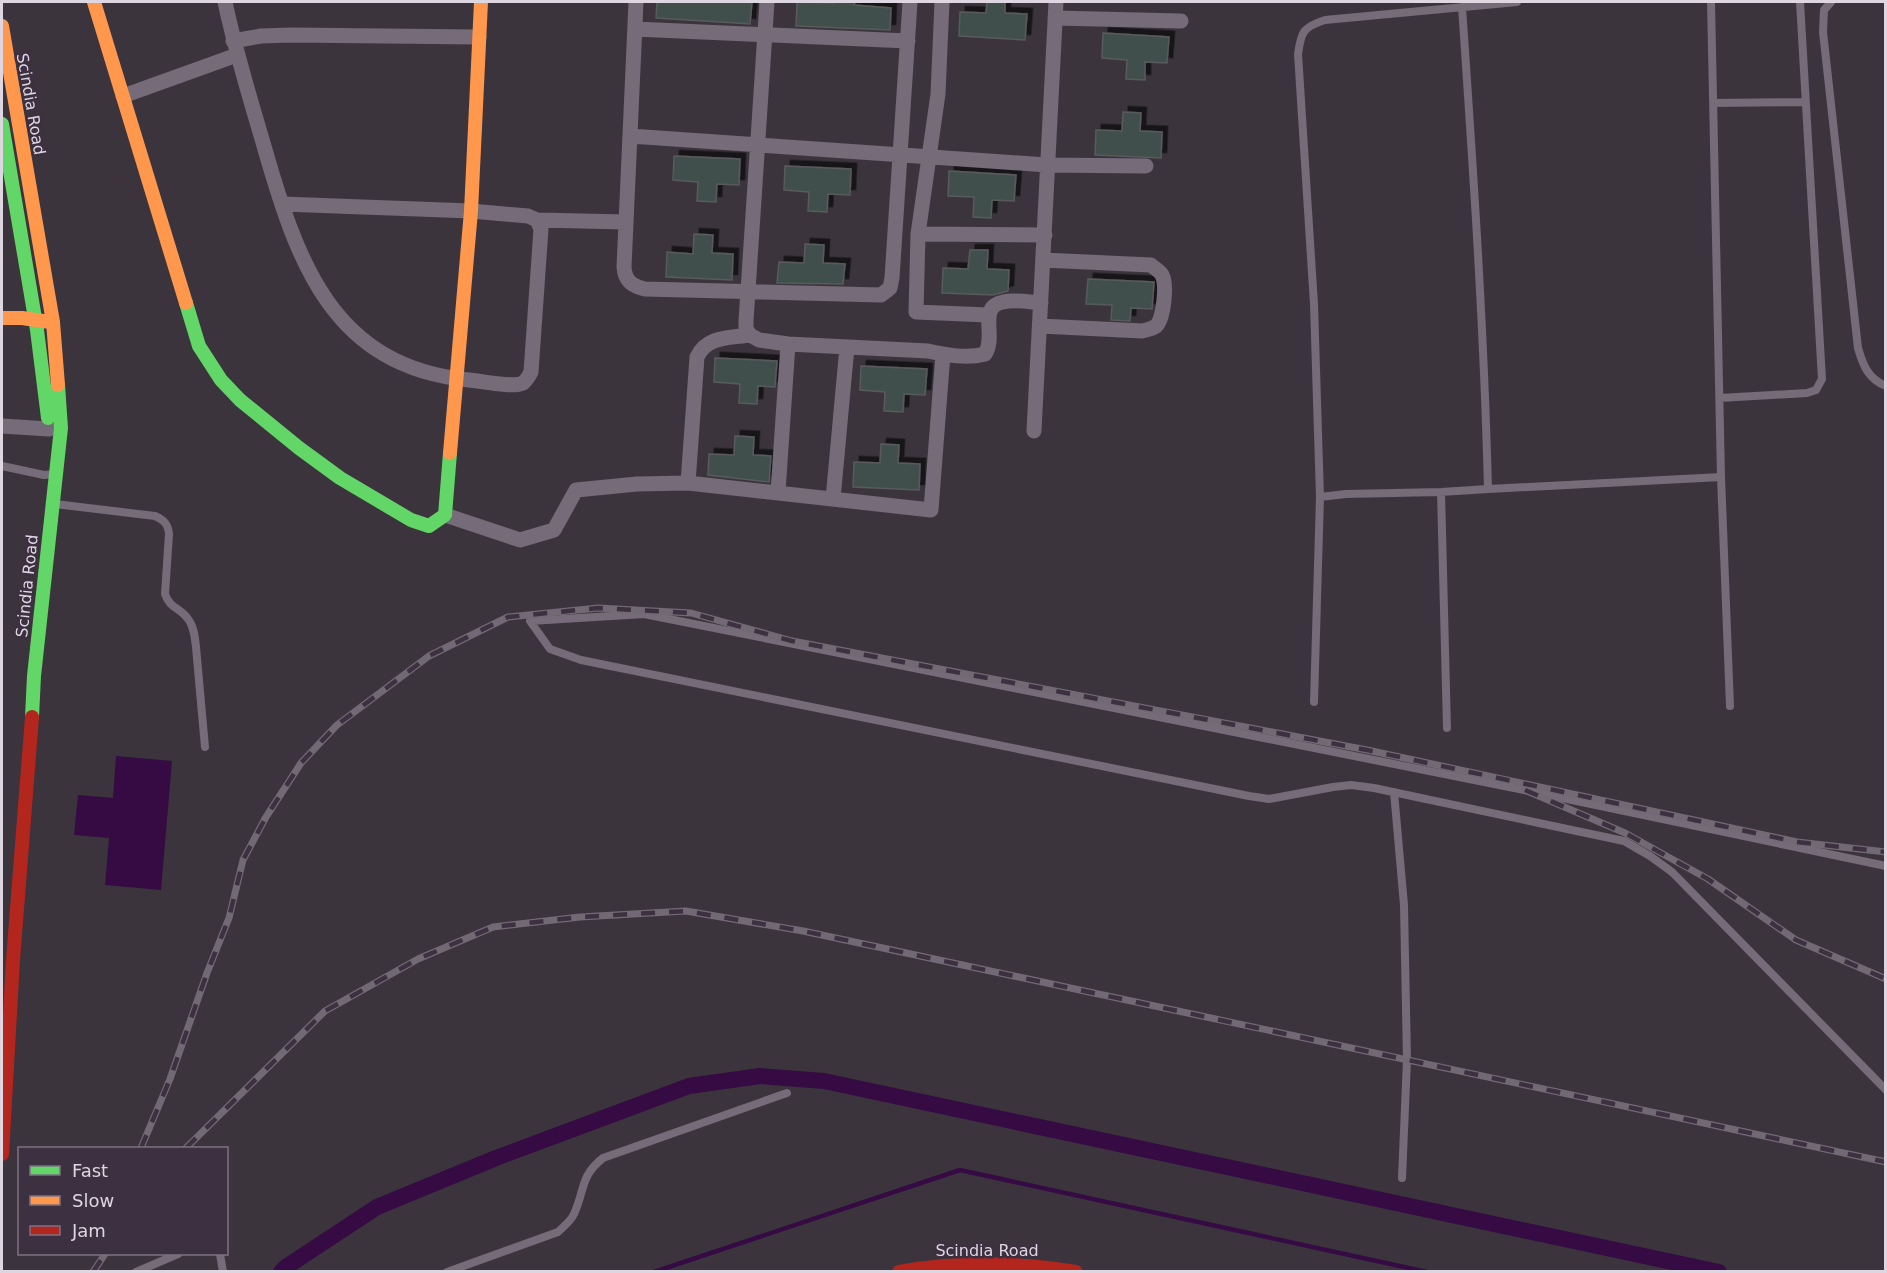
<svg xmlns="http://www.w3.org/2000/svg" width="1887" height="1273" font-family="'DejaVu Sans',sans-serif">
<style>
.water{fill:#360a43}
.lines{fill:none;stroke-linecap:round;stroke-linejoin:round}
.stream{stroke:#360a43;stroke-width:4.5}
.canal{stroke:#360a43;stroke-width:16}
.building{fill:#40504c;stroke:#585a5b;stroke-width:1.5;filter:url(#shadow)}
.lane{stroke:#756b79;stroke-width:8}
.street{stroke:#756b79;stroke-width:15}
.fast{stroke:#63d668;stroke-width:14}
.slow{stroke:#ff974d;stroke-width:14}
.jam{stroke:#b3261e;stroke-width:14}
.rail-casing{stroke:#716a74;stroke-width:7}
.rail{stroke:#3c3041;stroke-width:4.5;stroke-dasharray:14;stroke-linecap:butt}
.labels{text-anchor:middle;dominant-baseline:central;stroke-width:5;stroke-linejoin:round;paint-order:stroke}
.street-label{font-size:16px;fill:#ded6e1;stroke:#3c3041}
</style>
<defs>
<filter id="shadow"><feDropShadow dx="5.5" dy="-5.5" stdDeviation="0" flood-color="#0009"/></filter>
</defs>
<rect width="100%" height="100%" fill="#3b343d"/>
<path class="water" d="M116,756l56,5 -11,129 -56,-5 4,-47 -35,-3 4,-40 35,3z"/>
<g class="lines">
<path class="stream" d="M654,1272l306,-102 467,102"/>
<path class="canal" d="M281,1272l5,-5 91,-60 119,-49 193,-72 71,-10 64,5 895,191"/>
</g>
<path class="building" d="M657,2h95l-2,22 -94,-6z
M797,2l37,1v-1h21l-1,3 37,3 -1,22 -94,-4z
M987,2h18v11l22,1 -2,26 -66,-4 1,-24 26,1z
M1103,33l66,4 -2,26 -22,-1v18l-19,-1 1,-19 -25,-2z
M1123,112l18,1 -1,18 22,1 -1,26 -66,-3 1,-25 26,1z
M674,156l66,3 -1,26 -22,-1 -1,18 -19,-1 1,-19 -25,-2z
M785,166l66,3 -1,26 -22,-1 -1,18 -19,-1 1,-19 -25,-2z
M949,171l67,4 -2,26 -22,-1 -1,18 -18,-1 1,-20 -26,-1z
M694,234l19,1 -1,18 21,1 -1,26 -66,-3 1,-25 26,2z
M805,244l19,1 -1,18 22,1 -2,20 -66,-1 2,-21 25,1z
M970,250h18l-1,19 22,1 -1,21 -15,4 -51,-2 1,-25 25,1z
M1088,279l66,3 -2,27 -21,-1 -1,13 -19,-1 1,-15 -26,-1z
M715,358l62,3 -2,26 -17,-1 -1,18 -18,-1 1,-19 -26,-2z
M861,366l66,3 -2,26 -21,-1 -1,18 -19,-1 1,-19 -25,-2z
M735,436l19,1 -1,18 18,1 -2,26 -61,-7 1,-21 25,1z
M881,444l18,1 -1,18 22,1 -1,26 -66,-3 1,-25 26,1z"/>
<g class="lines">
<path class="lane" d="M1711,2l10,475 9,229
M1831,2l-7,8 -1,22 35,316c5,17 10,31 28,38
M1462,7c11,160 22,321 26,482
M1714,103l91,-1
M1720,398l87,-5 9,-3 6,-11 -22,-377
M2,466l42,9 11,-1
M1441,492l6,236
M1320,497l26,-3 95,-2 47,-3 233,-12
M55,504l100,12c9,4 13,8 14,18l-4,60c5,15 15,13 23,25 6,7 7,19 8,28l9,100
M1314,702l6,-205 -6,-193 -16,-250c3,-22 5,-27 27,-34l192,-18
M1394,792l10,113 3,155 -5,118
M1886,866l-357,-75 -885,-177 -114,7 20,28 31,11 668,136 20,3 64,-12 18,-2 23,3 250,53 26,15 22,16 214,218
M220,1254l3,18
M136,1272l42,-18
M447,1272l111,-40c6,-6 13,-11 16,-18 11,-24 6,-38 29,-56l184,-65"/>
<path class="street" d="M225,2c10,48 25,96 39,144 33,115 68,221 205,234 12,1 44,8 54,3 4,-3 6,-7 8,-11l10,-143 -4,-9 -9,-4 -57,-5 -189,-7
M636,2l-12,265c1,14 8,19 21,22l236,6 9,-7 2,-10 18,-276
M767,2l-21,319v8l4,6 9,5 29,4 140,7c18,4 39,8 57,3 12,-18 -8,-47 18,-52 11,-3 26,0 38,1
M942,2l-4,92 -20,140 -2,78 72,3
M1055,18l126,3
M635,29l273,12
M233,41l28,-5 30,-1 188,2
M123,96l114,-41
M630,136l417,29 99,1
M537,220l89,2
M918,234l127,1
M1040,326l102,5c4,-1 10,-2 14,-5 8,-7 11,-42 6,-51 -2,-4 -8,-7 -11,-10l-108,-5
M750,335c-21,3 -43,1 -53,22l-9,126 243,27 12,-156
M2,426l47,3
M1034,431l22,-429
M778,492l10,-148
M833,499l14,-152
M445,515l75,25 34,-10 22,-40 61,-6 51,-1"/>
<path class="fast" d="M2,124l35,206 11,88
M186,303l13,43 22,34 19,20 59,48 41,30 71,42 18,6 16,-11 5,-62
M32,717l2,-41 27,-248 -3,-43"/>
<path class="slow" d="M94,2l92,301
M2,26l51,296 5,63
M2,318h20l28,4
M450,453l21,-242 10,-209"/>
<path class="jam" d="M2,1154l11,-194 19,-243
M899,1272c60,-11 117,-10 177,0"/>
<g class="rail-casing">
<path id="rail" d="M1525,790l100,43 83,46 88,61 90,39
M141,1148l29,-69 37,-106 22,-55 14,-58 23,-43 35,-54 36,-38 92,-69 79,-39 90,-9 93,5 101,28 575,109 430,92 89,10
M186,1148l139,-137 93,-52 75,-32 87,-10 106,-6 117,20 1083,231
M93,1272l12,-18"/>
</g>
<use href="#rail" class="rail"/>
</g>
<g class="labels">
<g class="street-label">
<text transform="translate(31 104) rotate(80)">Scindia Road</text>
<text transform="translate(27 586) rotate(-84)">Scindia Road</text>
<text x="987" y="1250">Scindia Road</text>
</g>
</g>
<rect width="1887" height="1273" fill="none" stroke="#ded6e1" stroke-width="6"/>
<rect x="18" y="1147" width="210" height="108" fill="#3c3041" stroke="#7d7281" stroke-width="1.5"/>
<rect x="30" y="1166" width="30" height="9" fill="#63d668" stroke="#7d7281" stroke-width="1.5"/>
<text x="72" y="1177" font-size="18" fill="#ded6e1">Fast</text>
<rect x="30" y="1196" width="30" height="9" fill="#ff974d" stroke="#7d7281" stroke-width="1.5"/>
<text x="72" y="1207" font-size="18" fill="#ded6e1">Slow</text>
<rect x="30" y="1226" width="30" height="9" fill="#b3261e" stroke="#7d7281" stroke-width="1.5"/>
<text x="72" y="1237" font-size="18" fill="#ded6e1">Jam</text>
</svg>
